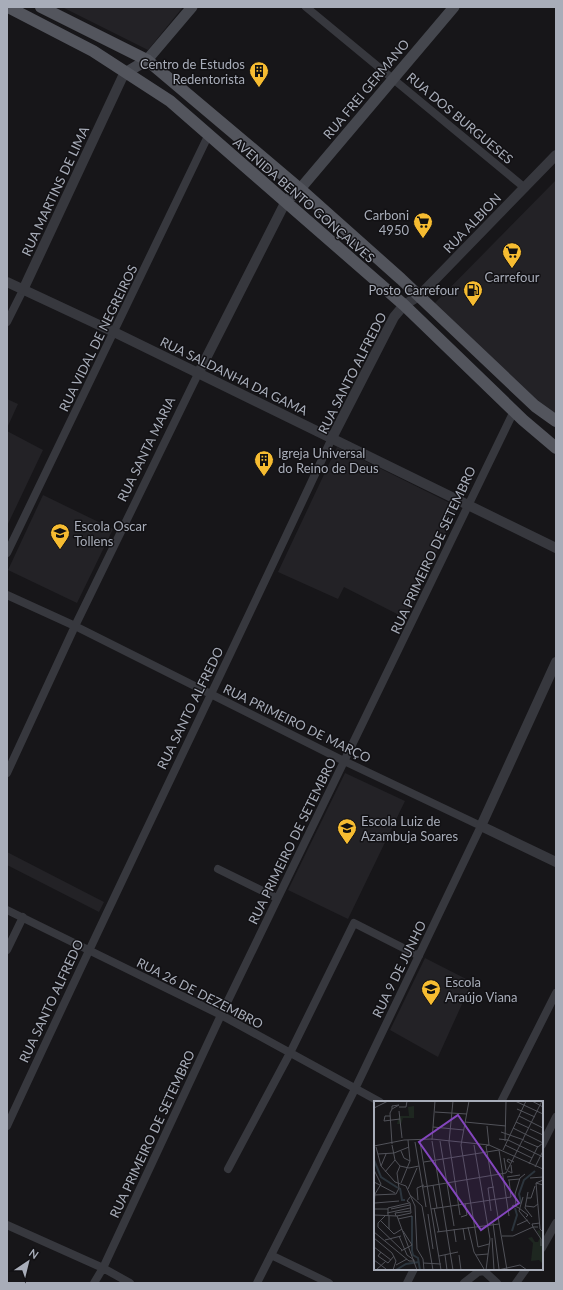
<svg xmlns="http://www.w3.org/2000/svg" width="563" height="1290" font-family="Lato,sans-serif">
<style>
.built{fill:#232226}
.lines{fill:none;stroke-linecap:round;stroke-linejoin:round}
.minor{stroke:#37383e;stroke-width:8}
.tertiary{stroke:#37383e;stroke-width:10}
.secondary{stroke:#45474e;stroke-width:11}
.primary{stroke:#53555d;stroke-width:12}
.labels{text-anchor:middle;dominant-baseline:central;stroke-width:3;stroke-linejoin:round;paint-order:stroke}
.poi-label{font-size:13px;fill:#a8adb9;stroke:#121114;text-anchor:start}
.street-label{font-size:13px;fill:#a8adb9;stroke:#121114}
.inset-river{fill:none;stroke:#2c353d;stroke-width:2}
.inset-road{fill:none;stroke:#515259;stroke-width:1}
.view{fill:#8446be;fill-opacity:0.15;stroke:#8446be;stroke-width:2}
.inset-edge{fill:none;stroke:#a8adb9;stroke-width:2}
</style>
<rect width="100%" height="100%" fill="#171619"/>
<path class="built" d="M62,7h121l-35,43z
M556,180v238l-122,-114z
M7,399l11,5 -11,24z
M7,431l36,19 -36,76z
M337,447l121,60 -53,111 -61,-31 -6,12 -60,-27z
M43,495l70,34 -36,74 -69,-33z
M345,773l60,28 -57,118 -60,-29z
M7,852l97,50 -5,10 -92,-47z
M425,958l47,24 -34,75 -48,-27z"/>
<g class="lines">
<path class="minor" d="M306,7l219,181
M7,322l16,-32
M7,553l202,-419
M7,595l68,31 269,135 137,65 -126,263 -98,194
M7,773l68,-147 123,-252
M218,869l59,29
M7,910l214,105 159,87
M7,950l16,-33
M501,1102l55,-109
M7,1126c106,-230 218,-458 325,-688
M542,1145l14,-28
M228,1169l62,-116 64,-130 65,33
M7,1225l96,43 27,15
M542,1248l14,-25
M271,1255l58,28
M94,1283l9,-15 118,-253 293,-604
M407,1283l7,-14
M464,1283l14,-11 6,-1 13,12
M516,1283l10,-14"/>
<path class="tertiary" d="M7,282l107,50 442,216
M23,290l99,-212 5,-6
M198,374l88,-173
M332,438l62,-121 10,-12 15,-9 137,-141
M556,662l-75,164 75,36"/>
<path class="secondary" d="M127,72l20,-12 45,-53
M286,201l14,-12 154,-182"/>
<path class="primary" d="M8,7l85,44 77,50 234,204 119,115 33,28
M41,7l106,53 153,129 101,90 134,127 21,15"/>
</g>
<defs>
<g id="building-pin" transform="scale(1)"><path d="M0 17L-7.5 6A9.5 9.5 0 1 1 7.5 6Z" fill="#f6bc31" stroke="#121114"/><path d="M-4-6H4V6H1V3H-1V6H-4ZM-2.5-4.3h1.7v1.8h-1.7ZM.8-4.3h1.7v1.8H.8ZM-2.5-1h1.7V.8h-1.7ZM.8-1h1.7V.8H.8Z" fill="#111"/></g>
<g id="supermarket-pin" transform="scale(1)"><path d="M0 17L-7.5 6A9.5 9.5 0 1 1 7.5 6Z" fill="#f6bc31" stroke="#121114"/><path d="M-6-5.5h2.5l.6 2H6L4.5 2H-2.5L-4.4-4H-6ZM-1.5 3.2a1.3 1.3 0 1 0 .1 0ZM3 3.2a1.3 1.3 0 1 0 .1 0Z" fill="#111"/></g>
<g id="fuel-pin" transform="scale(1)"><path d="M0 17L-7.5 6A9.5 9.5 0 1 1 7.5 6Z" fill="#f6bc31" stroke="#121114"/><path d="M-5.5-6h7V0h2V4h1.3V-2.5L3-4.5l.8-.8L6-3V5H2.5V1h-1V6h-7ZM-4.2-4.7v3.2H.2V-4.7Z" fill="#111"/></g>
<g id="school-pin" transform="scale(1)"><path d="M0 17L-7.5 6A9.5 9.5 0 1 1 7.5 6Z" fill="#f6bc31" stroke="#121114"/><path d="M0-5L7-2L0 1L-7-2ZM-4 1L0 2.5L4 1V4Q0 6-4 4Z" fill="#111"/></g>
</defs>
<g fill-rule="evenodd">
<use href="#building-pin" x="259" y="71"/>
<use href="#supermarket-pin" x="423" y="222"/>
<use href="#supermarket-pin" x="512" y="252"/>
<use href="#fuel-pin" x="473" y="290"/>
<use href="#building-pin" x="264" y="460"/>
<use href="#school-pin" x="60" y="533"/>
<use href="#school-pin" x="347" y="828"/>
<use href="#school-pin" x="431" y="989"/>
</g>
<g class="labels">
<g class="poi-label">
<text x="245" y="64" text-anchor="end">Centro de Estudos<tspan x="245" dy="15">Redentorista</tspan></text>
<text x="409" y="215" text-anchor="end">Carboni<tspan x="409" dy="15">4950</tspan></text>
<text x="512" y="277" text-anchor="middle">Carrefour</text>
<text x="459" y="290" text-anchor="end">Posto Carrefour</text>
<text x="278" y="453">Igreja Universal<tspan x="278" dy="15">do Reino de Deus</tspan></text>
<text x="74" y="526">Escola Oscar<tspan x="74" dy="15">Tollens</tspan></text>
<text x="361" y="821">Escola Luiz de<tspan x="361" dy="15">Azambuja Soares</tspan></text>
<text x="445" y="982">Escola<tspan x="445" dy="15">Araújo Viana</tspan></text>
</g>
<g class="street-label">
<text transform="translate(366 89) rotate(-50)">RUA FREI GERMANO</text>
<text transform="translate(460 118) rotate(40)">RUA DOS BURGUESES</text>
<text transform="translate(55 191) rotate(-65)">RUA MARTINS DE LIMA</text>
<text transform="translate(304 200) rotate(41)">AVENIDA BENTO GONÇALVES</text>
<text transform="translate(472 223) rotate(-46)">RUA ALBION</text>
<text transform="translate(98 338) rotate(-64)">RUA VIDAL DE NEGREIROS</text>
<text transform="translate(352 373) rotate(-63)">RUA SANTO ALFREDO</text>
<text transform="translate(234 376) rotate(26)">RUA SALDANHA DA GAMA</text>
<text transform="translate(146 449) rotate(-64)">RUA SANTA MARIA</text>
<text transform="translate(433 550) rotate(-65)">RUA PRIMEIRO DE SETEMBRO</text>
<text transform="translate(190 708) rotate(-64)">RUA SANTO ALFREDO</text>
<text transform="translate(297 723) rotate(26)">RUA PRIMEIRO DE MARÇO</text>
<text transform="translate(292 841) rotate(-64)">RUA PRIMEIRO DE SETEMBRO</text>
<text transform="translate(399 969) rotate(-64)">RUA 9 DE JUNHO</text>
<text transform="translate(200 993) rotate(27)">RUA 26 DE DEZEMBRO</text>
<text transform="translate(51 1001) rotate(-65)">RUA SANTO ALFREDO</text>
<text transform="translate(152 1134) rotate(-65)">RUA PRIMEIRO DE SETEMBRO</text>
</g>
</g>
<g transform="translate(374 1101)">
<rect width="169" height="169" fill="#171619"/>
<path d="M40,5v12h-11l-2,6h-4l2,-8h10l-1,-9zM166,129l3,21v13l-4,-4 -8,1 2,-18 -5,-5 4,-1 3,5h3l2,-5 -3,-6z" fill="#1e2720"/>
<path class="inset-river" d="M0,59l7,17 17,11M26,87l2,12h3M143,104l4,-3 -2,-8 5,-14 11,-9M38,115v35l1,4 5,3 2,12M138,130l5,-16 -2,-7M22,169l10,-6 13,-2"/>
<path class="inset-road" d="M95,0l-8,44 17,102 11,-3M141,0l28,13M158,0l11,6M25,6h7l1,-6M0,7l14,-7M143,8l18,8M25,10l3,27M61,11l32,2M16,15h-5l-1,5 16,-2M145,15l24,12M91,21l41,4M142,21l13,6M113,25l2,19 -3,1 21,124M59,26l31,3M139,27l30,15 -5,4M156,28l13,6M127,31l23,8M125,38l9,1 35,17M58,39l3,-39M58,40l21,129M66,40l14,85M131,40l1,-40M150,40l14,6M41,41l11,65M46,41l21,128M75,41l11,73M75,41l4,-41M18,43l-2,-31 2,-4 7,-4 -7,1v3M18,44l3,15M100,44l16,94 -4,31M131,44l27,13M0,45l30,-6 28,-1 57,6 54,24M2,46l5,19 14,16 11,4 9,20 2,43 6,10 1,11M129,49l23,-49M27,50l3,7 6,3M4,53l16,-1 15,-6M130,57l2,12M21,59l5,6 9,2 10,-2M50,61l75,-12 10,66M136,62l-3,-2 1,-2 6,3M155,63l9,-18M7,65l5,-12M161,66l8,-16M0,69l7,14 -6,10 -1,13M134,70l4,2 -1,-8M11,71l10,-12M133,76l13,-2M156,77l13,-1M134,79l12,-1M169,79l-7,3 7,2M0,81l21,11M27,82l9,-22 -2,-21M162,82l4,46 3,3M59,84l4,23M49,86l83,-14 36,-72M34,88l9,-21M154,91l-3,16 7,9M0,94l22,-1 3,-6 -2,-15 3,-7M36,94l12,11 11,64M149,96l-4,14 11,13M153,97h4l4,-12M44,99l-1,-12 7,-3M1,102l24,-2M142,105l-1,-12 5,-16 5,-4M152,105l8,1 4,-3M138,106l1,-2 6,3 9,7 -2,2M60,107l5,24M0,108h14M17,108l19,-4M57,108l80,-12 -2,-17M117,110l-3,-23 6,-1M13,112l23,-5M54,113l5,35M0,114l23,1 14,-3 -1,-10 -3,-2 3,-4M11,115l-7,7v4l24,23M14,115v-8l21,-5M15,115v13M22,115l-1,-3 15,-2M23,115l20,54M87,116l6,-2 -2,-12M24,118l14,-3M6,119l14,14 8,-5M119,122l6,46M143,124l11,-5M94,126l6,25 10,17M164,126h-5l8,12v7M89,127l2,12M80,128l2,13M0,131l35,29h6M63,131l62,-8M25,135l8,19 7,5M128,135h11l20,-9 -1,-3 8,-1M0,137l18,15 4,8 -3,9M118,137l2,32M11,139l16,-4M0,146l17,13M27,150l11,-6 -9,-14M7,151l-3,4 10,7 6,-7M71,154l2,15M85,154l2,15M102,154l12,-1M65,155l19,-4M0,159l12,9M49,162l18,1M22,164l11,-6M2,169l10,-9M124,169l22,-5 7,5"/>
<path class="view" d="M84,14l61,88 -38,27 -62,-88z"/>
<rect width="169" height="169" class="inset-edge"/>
</g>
<rect width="563" height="1290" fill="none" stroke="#a8adb9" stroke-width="16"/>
<g transform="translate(28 1262) rotate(35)" stroke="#121114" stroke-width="3" paint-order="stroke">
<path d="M0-3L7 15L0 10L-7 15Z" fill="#a8adb9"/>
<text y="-6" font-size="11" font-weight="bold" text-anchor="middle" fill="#a8adb9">N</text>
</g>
</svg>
